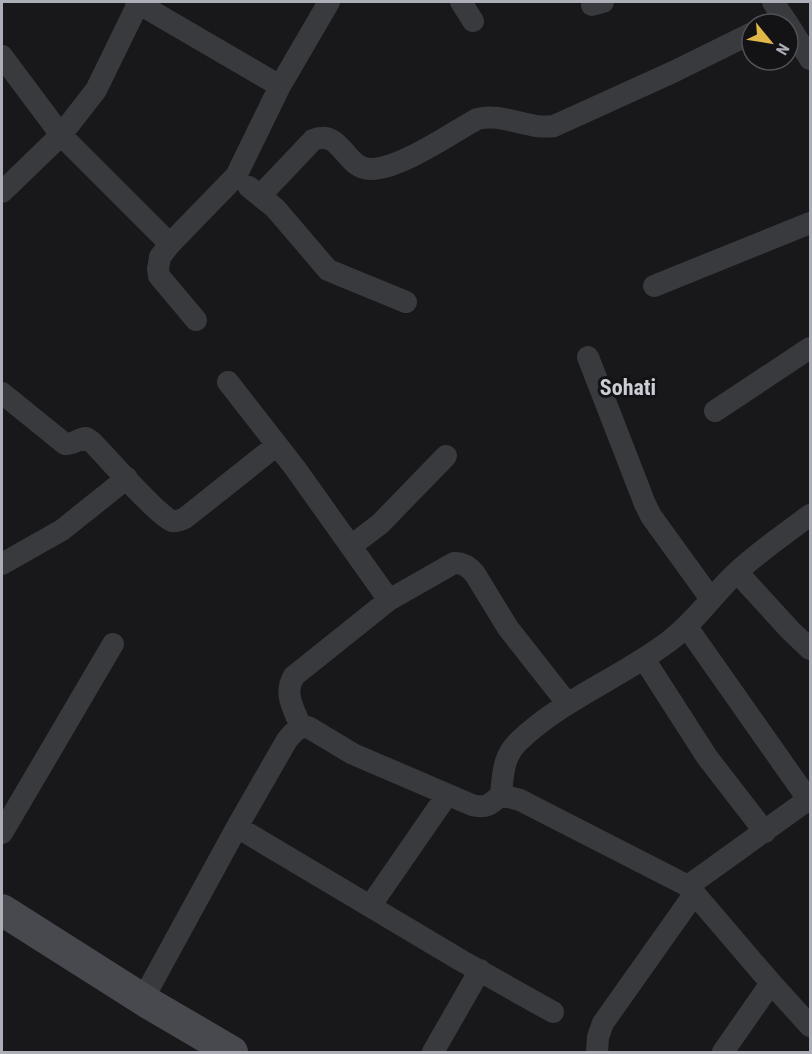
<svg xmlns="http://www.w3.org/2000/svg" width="812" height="1054" font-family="'Roboto Condensed',sans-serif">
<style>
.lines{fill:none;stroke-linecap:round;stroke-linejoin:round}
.street{stroke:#393a3e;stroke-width:22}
.secondary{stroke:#48494e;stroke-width:32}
.labels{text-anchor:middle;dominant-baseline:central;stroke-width:6;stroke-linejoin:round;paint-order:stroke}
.quarter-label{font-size:22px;font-weight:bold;fill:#ccced5;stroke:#131315}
</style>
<rect width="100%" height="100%" fill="#18181a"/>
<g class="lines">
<path class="street" d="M136,2l144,84
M461,2l12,19
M773,2l15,22
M592,5l11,-3
M788,24l22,35
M2,56l59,79 109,109
M249,187l26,21 53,62 78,32
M2,192l59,-57 35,-45 43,-88
M260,196l53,-56c29,-12 32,30 58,29 29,0 79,-35 106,-50 26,-7 50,11 77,7l119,-54 79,-39
M654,286l156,-63
M196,320l-37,-44 -1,-7 2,-12 10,-13 66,-68 44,-90 49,-84
M588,357l57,147 6,12 60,83
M228,382l67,86 94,132
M2,393l63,51c7,1 13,-5 21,-6l6,4c14,14 65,73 80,79 5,1 9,-1 13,-3l92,-73
M715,411l95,-63
M351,546l29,-22 66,-68
M2,564l60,-34 65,-52
M737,572l53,58 20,19
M687,627l123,175
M644,659l63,98 58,75
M301,727c-7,-18 -18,-33 -7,-51l95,-76 65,-37c10,0 15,4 21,11l33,54 59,75
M501,795c2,-21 2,-39 18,-54 44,-42 101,-63 149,-99 26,-19 44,-46 67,-68 23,-22 50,-40 75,-59
M237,827l225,134 91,51
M2,833l111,-189
M688,886l121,-87
M371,905l76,-110
M143,999l94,-172 50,-87c7,-8 10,-13 21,-13l45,27 119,51c14,4 19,-1 29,-10l19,5 168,86 83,97 39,43
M433,1052l47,-82
M597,1052l1,-15 5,-14 92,-130
M723,1052l48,-69"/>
<path class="secondary" d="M2,910l148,94 82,48"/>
</g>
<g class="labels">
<g class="quarter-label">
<text x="628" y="387">Sohati</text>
</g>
</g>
<rect width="812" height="1054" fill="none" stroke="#acafb8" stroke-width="6"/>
<g transform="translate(770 42) rotate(120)"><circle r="28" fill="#131315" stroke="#505156" stroke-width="1.5"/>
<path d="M0-4.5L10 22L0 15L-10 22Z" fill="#e0b84a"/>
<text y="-9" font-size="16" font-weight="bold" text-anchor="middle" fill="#acafb8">N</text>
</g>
</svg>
